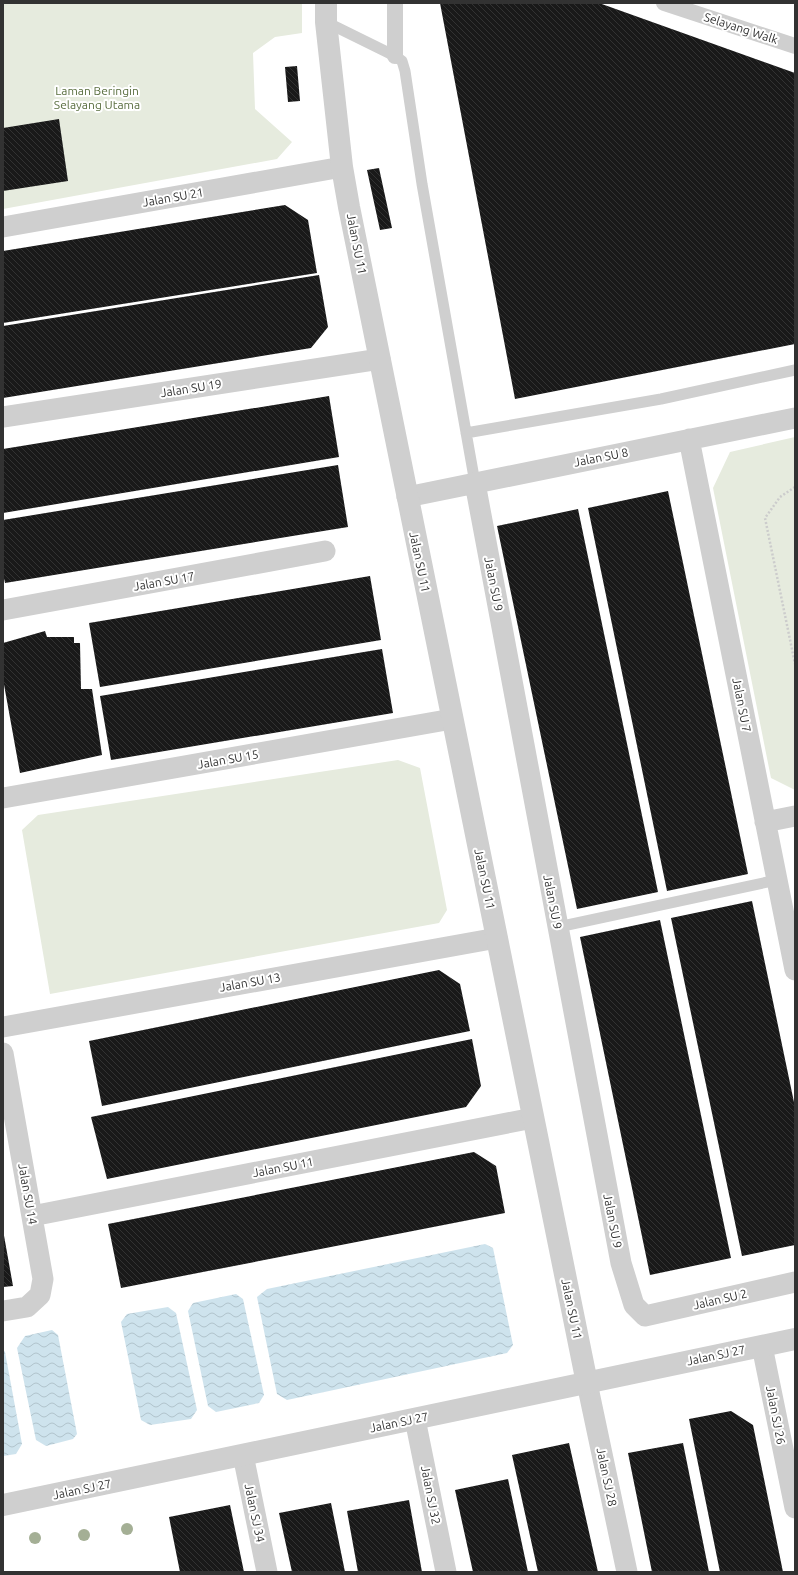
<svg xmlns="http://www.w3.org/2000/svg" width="798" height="1575" font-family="Ubuntu,sans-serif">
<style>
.green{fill:#e6ebde}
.water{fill:url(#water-waves)}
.building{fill:url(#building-back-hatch)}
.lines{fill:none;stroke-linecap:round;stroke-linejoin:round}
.path{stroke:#ccc;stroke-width:2.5;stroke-dasharray:2 2;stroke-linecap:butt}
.service{stroke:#cfcfcf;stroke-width:11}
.pedestrian{stroke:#cfcfcf;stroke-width:16}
.minor{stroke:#cfcfcf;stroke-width:21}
.tertiary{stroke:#cfcfcf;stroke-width:22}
.tree{fill:#a4af95}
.labels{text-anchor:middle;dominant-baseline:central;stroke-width:4;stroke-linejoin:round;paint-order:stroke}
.street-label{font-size:12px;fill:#323232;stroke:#fff}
.park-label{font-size:12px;fill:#596e3f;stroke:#fff}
</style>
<defs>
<pattern id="water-waves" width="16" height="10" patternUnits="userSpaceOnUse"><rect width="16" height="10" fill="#cee3ed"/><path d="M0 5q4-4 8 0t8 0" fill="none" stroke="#b1c3cc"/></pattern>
<pattern id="building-back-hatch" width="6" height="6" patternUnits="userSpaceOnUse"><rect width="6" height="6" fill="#191919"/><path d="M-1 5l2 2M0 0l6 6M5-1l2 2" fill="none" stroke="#323232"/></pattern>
</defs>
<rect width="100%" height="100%" fill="#fff"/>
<path class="green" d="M3,3h299v30l-27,4 -22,16 2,56 37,33 -15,17 -274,50z
M795,437v353l-24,-12 -58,-290 17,-36z
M398,760l22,8 27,142 -8,13 -389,71 -28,-164 16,-15z"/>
<path class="water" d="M485,1244l8,4 20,97 -6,8 -220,47 -10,-6 -20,-97 10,-8z
M236,1294l7,5 21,96 -5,8 -43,9 -8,-6 -20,-95 5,-8z
M168,1307l8,6 21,97 -6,9 -41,6 -9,-5 -20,-98 6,-8z
M52,1330l6,5 19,99 -4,5 -27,7 -10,-6 -19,-92 8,-12z
M3,1349l2,3 17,92 -6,10 -13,2z"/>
<path class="building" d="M440,3h159l196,70v271l-280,55z
M297,66l3,35 -12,1 -3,-35z
M59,119l9,62 -65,10v-63z
M379,168l13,60 -12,2 -13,-60z
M285,205l23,15 9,53 -314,50v-72z
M319,275l9,52 -17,21 -308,50v-72z
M329,396l10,61 -336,56v-64z
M338,465l10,62 -343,56 -2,-9v-54z
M668,491l80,383 -81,17 -79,-383z
M578,509l80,383 -81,17 -80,-383z
M370,576l11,64 -281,47 -11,-64z
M45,631l2,6h27v6h6l1,46h11l10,66 -82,18 -17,-94v-36z
M382,649l11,64 -282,47 -11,-64z
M752,901l43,206v138l-53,11 -71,-338z
M660,920l71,338 -81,17 -70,-338z
M439,970l21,14 10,47 -368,75 -13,-65z
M472,1039l9,47 -15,21 -359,72 -16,-62z
M474,1152l22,14 9,47 -384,75 -13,-64z
M3,1230l10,56 -10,1z
M731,1411l22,14 30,147h-63l-31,-153z
M569,1443l29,129h-60l-26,-117z
M683,1443l26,129h-57l-24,-119z
M508,1479l20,93h-55l-18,-82z
M409,1500l13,72h-64l-11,-61z
M331,1503l14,69h-53l-13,-59z
M230,1505l14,67h-64l-11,-55z"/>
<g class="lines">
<path class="path" d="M795,487l-15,10 -15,21 30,146"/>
<path class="service" d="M326,22l69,34 7,5 3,10 17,113 53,299
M466,433l195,-34 134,-29
M558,927l219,-47"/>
<path class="pedestrian" d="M395,3v53
M664,3l131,43"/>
<path class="minor" d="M3,227l339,-60
M3,417l377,-58
M689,439l106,531
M475,483l146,780 13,42 11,11 150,-34
M407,497l388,-79
M3,610l322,-59
M3,798l449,-79
M765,822l30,-6
M3,1027l494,-89
M3,1053l40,226 -3,16 -13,12 -24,4
M32,1216l501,-98
M762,1346l33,162
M587,1383l40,189
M415,1419l31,153
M243,1455l24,117"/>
<path class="tertiary" d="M326,3v19l16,145 7,40 238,1176
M3,1505l792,-166"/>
</g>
<g class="tree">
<circle cx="127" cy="1529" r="6"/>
<circle cx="84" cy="1535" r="6"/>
<circle cx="35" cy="1538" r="6"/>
</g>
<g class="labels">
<g class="street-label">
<text transform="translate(741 28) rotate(18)">Selayang Walk</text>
<text transform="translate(173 197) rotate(-10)">Jalan SU 21</text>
<text transform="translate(357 244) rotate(79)">Jalan SU 11</text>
<text transform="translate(191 388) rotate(-9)">Jalan SU 19</text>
<text transform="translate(601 457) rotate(-11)">Jalan SU 8</text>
<text transform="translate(420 562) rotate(78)">Jalan SU 11</text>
<text transform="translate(164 581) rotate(-10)">Jalan SU 17</text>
<text transform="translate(494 584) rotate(79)">Jalan SU 9</text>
<text transform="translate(742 705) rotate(79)">Jalan SU 7</text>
<text transform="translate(228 759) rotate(-10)">Jalan SU 15</text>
<text transform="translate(485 879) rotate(78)">Jalan SU 11</text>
<text transform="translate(553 902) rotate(79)">Jalan SU 9</text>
<text transform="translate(250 982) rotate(-10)">Jalan SU 13</text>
<text transform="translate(283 1167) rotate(-11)">Jalan SU 11</text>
<text transform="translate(28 1194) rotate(80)">Jalan SU 14</text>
<text transform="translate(613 1221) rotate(79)">Jalan SU 9</text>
<text transform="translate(720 1299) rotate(-13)">Jalan SU 2</text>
<text transform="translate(572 1309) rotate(78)">Jalan SU 11</text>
<text transform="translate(716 1355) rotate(-12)">Jalan SJ 27</text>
<text transform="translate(776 1415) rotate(79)">Jalan SJ 26</text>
<text transform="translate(399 1422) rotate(-12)">Jalan SJ 27</text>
<text transform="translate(607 1477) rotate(78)">Jalan SJ 28</text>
<text transform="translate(82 1489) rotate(-12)">Jalan SJ 27</text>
<text transform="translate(431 1495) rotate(79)">Jalan SJ 32</text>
<text transform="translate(255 1513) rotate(78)">Jalan SJ 34</text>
</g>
<g class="park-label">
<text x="97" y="90">Laman Beringin<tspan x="97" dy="14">Selayang Utama</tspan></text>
</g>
</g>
<rect width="798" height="1575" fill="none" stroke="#323232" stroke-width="8"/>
</svg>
